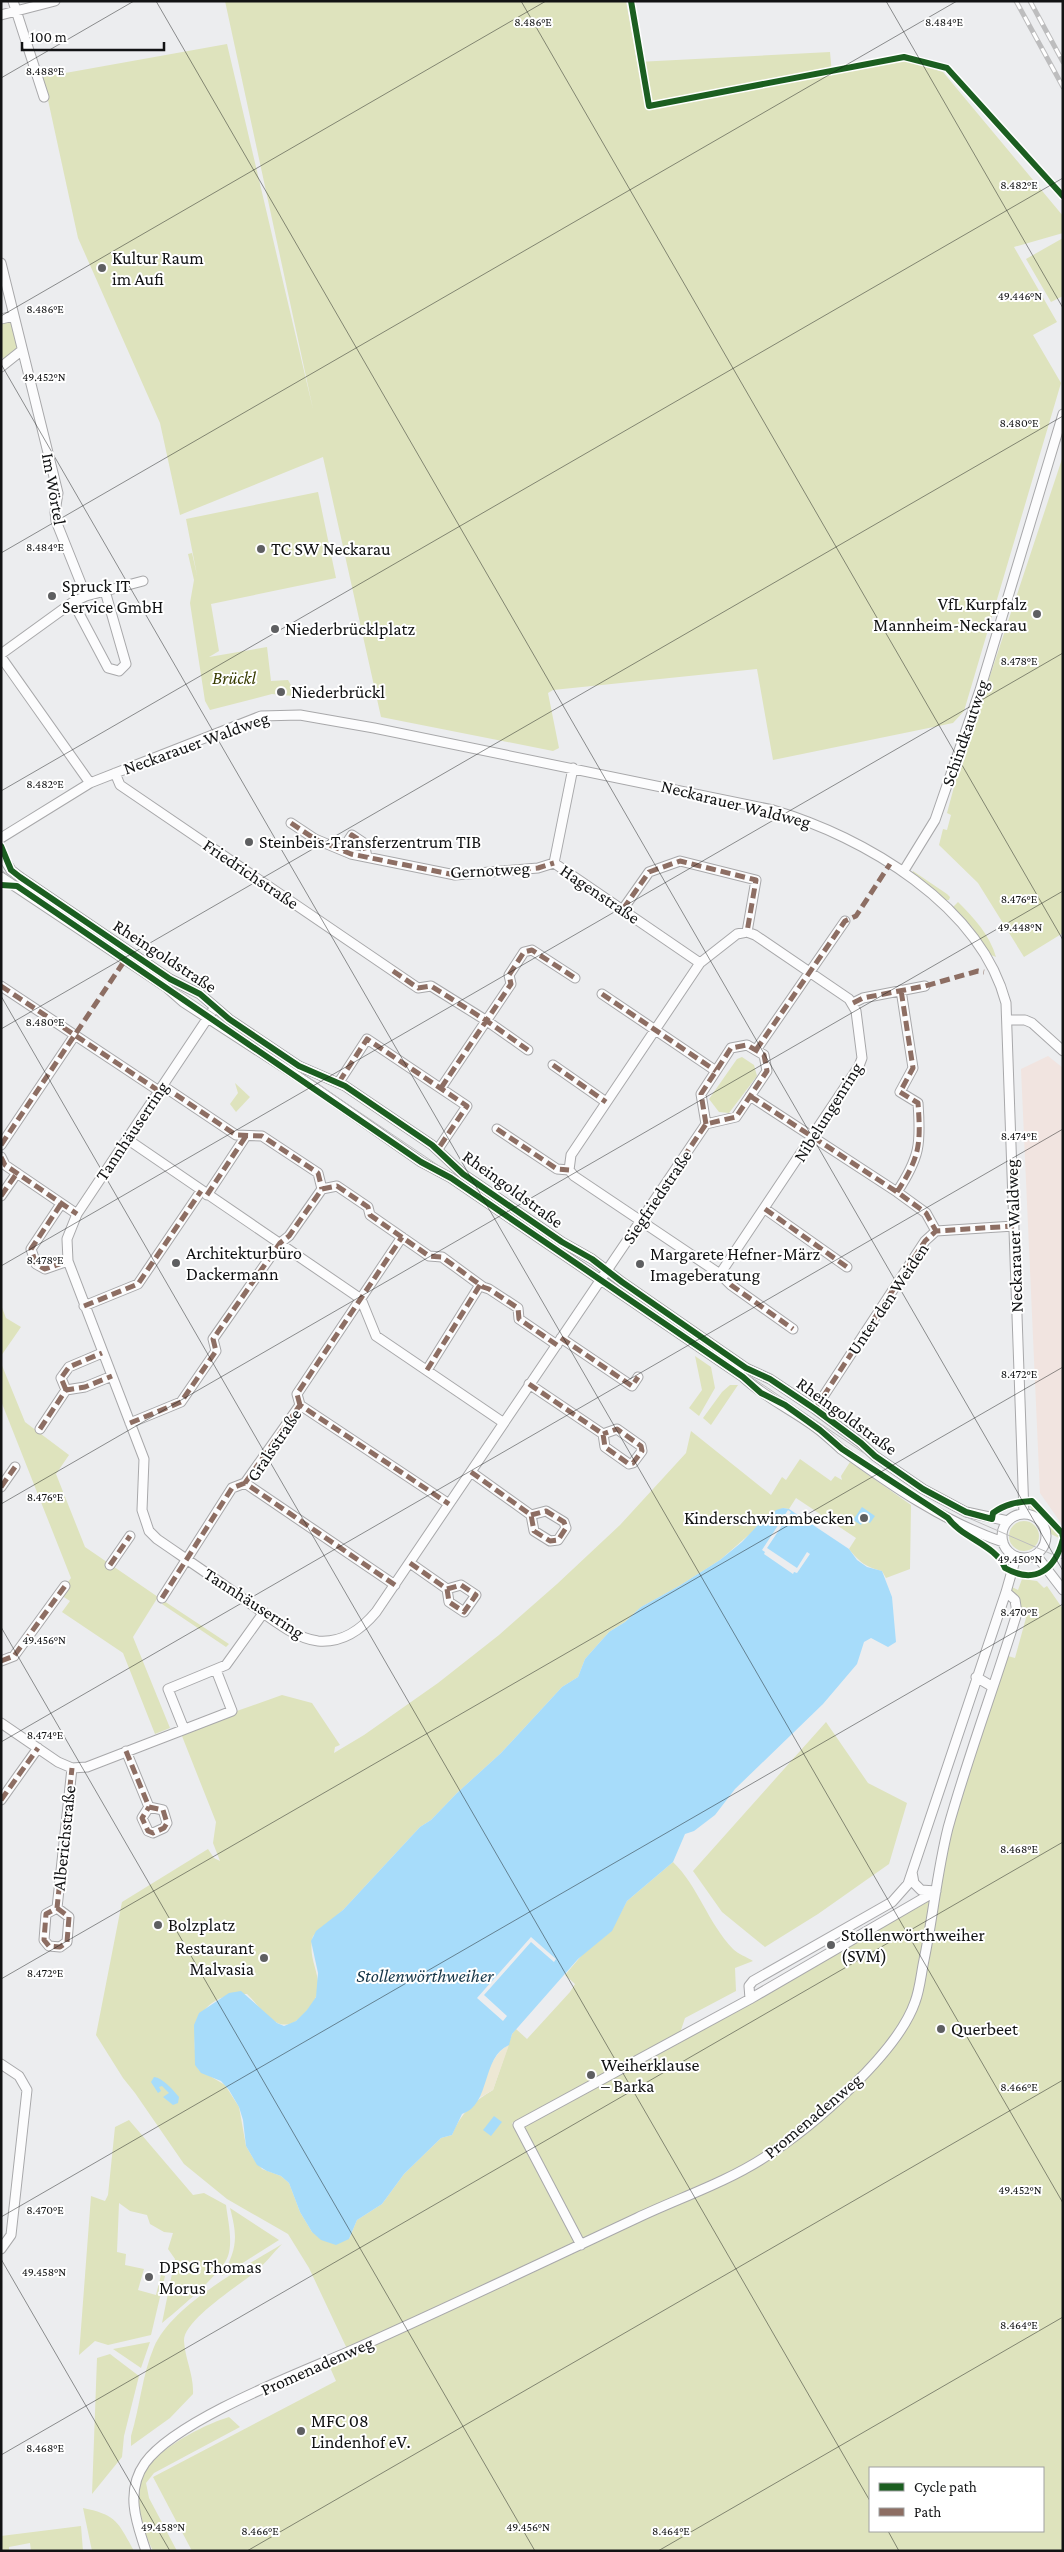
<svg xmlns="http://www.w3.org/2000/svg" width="1064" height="2552" font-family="'Crimson Pro',serif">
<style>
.education{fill:#f1e4e0}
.green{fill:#dee3bd;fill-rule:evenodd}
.sand{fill:#ede8d4}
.water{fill:#a7dcfa}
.pier{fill:#ecedef}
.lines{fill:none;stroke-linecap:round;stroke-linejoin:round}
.minor-casing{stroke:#a8a8aa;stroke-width:11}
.minor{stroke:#fcfcfd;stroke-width:9}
.tram{stroke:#bdbdbe;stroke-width:1}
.rail-casing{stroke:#bdbdbe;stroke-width:5}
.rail{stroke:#fff;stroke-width:3;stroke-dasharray:9;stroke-linecap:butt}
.quiet{stroke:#8d6e63;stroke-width:5;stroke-dasharray:10 5;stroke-linecap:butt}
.cycleway-casing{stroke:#fff;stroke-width:9}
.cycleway{stroke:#1b5e20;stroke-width:6}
.ticks{fill:none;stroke:#121314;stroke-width:1;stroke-opacity:0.45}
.poi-dot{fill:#5e5f61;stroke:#fff;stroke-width:2}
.labels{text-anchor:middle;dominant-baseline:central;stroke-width:4;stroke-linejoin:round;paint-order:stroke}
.poi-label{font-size:18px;fill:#121314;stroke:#fff;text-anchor:start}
.street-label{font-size:18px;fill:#121314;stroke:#fff}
.park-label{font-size:18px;font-style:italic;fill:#383c01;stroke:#fff}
.water-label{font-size:19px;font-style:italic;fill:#153648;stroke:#fff}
.ticks-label{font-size:12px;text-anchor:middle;fill:#121314;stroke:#fff;stroke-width:4;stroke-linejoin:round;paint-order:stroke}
</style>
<rect width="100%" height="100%" fill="#ecedef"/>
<path class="education" d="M1048,1056l15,12v458l-23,-33 -19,-424z"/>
<path class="green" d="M225,1h401l11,61 193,-10 2,22 73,-13 38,11 120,144v17l-49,14 43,75 -24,13 28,48 -97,328 -11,12 -180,37 -16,-91 -204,21 -5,3 11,55 -6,3 -172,-34 -58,-260 -143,58 -20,-92 -82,-185 -35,-161 184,-33 86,365z
M1063,238v58l-12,6 -25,-43z
M14,316l7,35 -14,11 -6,-6v-37z
M1063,456v477l-39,24 -46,-74 -39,-38 4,-16 4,1 4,-15 -4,-2 11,-41z
M318,492l18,86 -125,26 8,47 -10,6 58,-10 4,34 17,-1 4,7 1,9 -21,-2 -62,16 -5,-9 -15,-98 4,-23 -6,-26 4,-1 5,22 -11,-56z
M913,871l34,23 3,3 -1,3h-4l-33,-26z
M958,902c16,16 32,33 38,55l-5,-2 -19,-28 -19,-20z
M742,1057l12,8 3,11 -28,37 -10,-1 -10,-13 28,-40z
M235,1083l15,14 -14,15 -6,-8 8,-11z
M1,1305l5,13 15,9 -20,29z
M695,1356l16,11 4,21 -16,28 -10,-8 13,-18z
M1,1363l24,59 44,33 -13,19 29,73 73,50 -25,40 37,91 -15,6 -32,-81 -61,-41 8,-11 -11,-7 12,-16 -70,-177z
M730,1385h8l-27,40 -8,-7 19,-26z
M691,1431l80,64 11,-18 4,3 14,-21 31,22 4,-5 7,4 -1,-4 9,-14 61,43 -1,64 -24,9 -4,-7c-16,-4 -23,-9 -33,-22l7,-11 -60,-40 -7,11 -6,-1 -9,5 -54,47 -41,26 -38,21 -16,15 -16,10 -24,27 -7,18 -16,10 -61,66 -44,40 -26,27 -11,7 -77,83 -30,26c-9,32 25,48 -14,83 -22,18 -38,-12 -52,-25 -48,-1 -59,34 -49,75l27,16 14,22 7,39 7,12 9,11 19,7 8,7 11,29 12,20 37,7 8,-19 25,-16 22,-30 37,-36 11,-3c8,-21 22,-34 41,-45l19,-56 4,-5 11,10 43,-47 5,-8 -10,-9 17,-20 29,-24 16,-30 46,-39c25,24 35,61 60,87 5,5 14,8 20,12l-18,7 1,23 -51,27 -5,15 -168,90 3,5 415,-229 1,48 13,-87 10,-40 54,-164 7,2 11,-40 -6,-3 1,-10 -11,-14 2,-4 6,3 4,-11 15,2 7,7 3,-2 16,23v942h-871l-39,-74 183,-96 -8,-18 21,-10 -40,-85 -21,-34 -61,-35 -43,-35 -49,-71 -12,-15 -27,-43 26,-133 86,-53 6,9 6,3 -7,-18 3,-21 -36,-91 102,-36 30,8 28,42 -5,2 -1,6 30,-18 74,-52 61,-48 58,-51 63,-59 66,-72zM870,2468h173v63h-173z
M1029,1504c11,4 29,24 32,35l-12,-6c-2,-14 -15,-17 -20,-29z
M1009 1536a15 15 0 1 1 30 0a15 15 0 1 1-30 0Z
M164,1601l65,43 -3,3 -64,-43z
M826,1722l42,61 39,20 -18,61 -71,50 -53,33 -43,-35 -29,-41z
M129,2120l64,75 11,-2 22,12c2,16 7,36 2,51 -5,16 -51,55 -66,67l13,-64 -7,-10 5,-16 -9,-1 -14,-8 -3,-9 -17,-4 -11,-8 -2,49 9,2 -1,11 19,4 -6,21 18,5 5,-20 4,1 -14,59 -43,10 -13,-4 -16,14 12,-159 14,5 3,-6 7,-68z
M230,2208l49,32 -57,36c15,-27 16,-38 8,-68z
M282,2244c-9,9 -17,20 -27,28 -15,13 -72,48 -71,69 1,18 10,34 9,53l-23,24 -39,28v-10c9,-29 11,-61 23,-89 19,-43 89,-79 128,-103z
M150,2342l-9,26 -28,-19z
M110,2354l29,22 -15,60 -2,21 -30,37 5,-136z
M229,2417l11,10 -86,46 -8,10 3,15 28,53h-24c-8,-17 -18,-40 -17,-60 3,-34 64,-65 93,-74z
M83,2508c34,7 35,14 51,43h-42z
M81,2526l2,25h-52l-1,-8 -21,4v4h-8v-15z"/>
<path class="sand" d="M509,2045l-16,45 -14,8c2,-15 15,-47 30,-53z"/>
<path class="water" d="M862,1507l13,9 -5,7 -6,-3 -3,5 -8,-5z
M783,1508l6,1 60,40 8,11 10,7 15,4 10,26 4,45 -8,5 -17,-9 -7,4 -7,22 -34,40 -88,85 -20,26 -21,16 -9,3 -12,28 -46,39 -15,30 -34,28 -66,75 -3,11c-28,12 -18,60 -47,69l-10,21 -11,3 -37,36 -22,30 -25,16 -8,19 -13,6 -15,-5 -9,-8 -12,-20 -11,-29 -8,-7 -14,-5 -10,-6 -11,-19 -3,-26 -4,-13 -10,-17 -8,-9 -20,-8 -6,-8 -1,-40 5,-12 30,-20 12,-2 36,32 7,3 12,-5 11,-11 9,-13 2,-24 -7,-32 5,-10 27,-21 77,-83 11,-7 26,-27 44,-40 61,-66 16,-10 7,-18 24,-27 16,-10 16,-15 38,-21 41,-26 22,-18 16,-17 13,-8 5,-7z
M154,2077c9,1 19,13 25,20l-1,6 -5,2 -10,-8 6,-4 -7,-7 -3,1 2,4 -3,2 -7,-11z
M494,2116l8,6 -11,14 -8,-6z"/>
<path class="pier" d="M788,1510l3,2 -24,36 30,20 10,-16 3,2 -13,19 -3,-1 -1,2 -29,-20 1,-2 -3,-2z
M531,1937l25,22 -2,3 -23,-20 -47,53 23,21 -4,5 -26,-23z"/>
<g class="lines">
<g class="minor-casing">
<path id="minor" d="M13,1l31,96
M1,15l54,-14
M1,263l57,230 -3,19 1,9 30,75
M1,319l13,-3
M1,367l20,-16
M73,602l35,66 11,3 7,-7 -21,-73
M1,654l72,-52 13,-6 57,-15
M1,657l89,126
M573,768l-19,95 146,100
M115,773l5,12 273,186 25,17 13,-2 56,35 41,29
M291,823l24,16 36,15 104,21 83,-7 16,-5
M1,838l89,-55 171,-67 39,-1 74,13 399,82c92,27 207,95 233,193l18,511
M342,850l10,-15 12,8 3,14
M1,854l10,16 9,7 150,102 30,15 29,25 70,47 46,20 87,59 31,29 99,68 30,17 30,23 124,86 24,11 45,30 46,34 14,13 48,33 43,23 42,9
M903,872l32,-52 45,-130 83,-276
M1,877l165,110 17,15 128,83 110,77 30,16 292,199c22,21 50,33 75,52 8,6 15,13 23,20 50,36 103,73 162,93
M623,909l26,-37 31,-11 76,19 -9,52
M747,932l8,3 94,64 7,12 6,47 -3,8 -139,208 -146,-98 -5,-6 2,-15 129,-192 37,-29z
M1,986l158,105
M602,994l114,77
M853,1003l10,-5 62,-12
M215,1007l-138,207 -10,25 1,22 76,198 -2,51 7,21 8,8c29,20 59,40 88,61 21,14 47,38 73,41 25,2 43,-11 58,-29l330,-488 30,-7 31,-46 -3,-16 -17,-10 -16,3 -30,46 5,30
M1008,1020h17l7,3 31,28
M756,1050l89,-129
M553,1065l53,37
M339,1082l28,-43 100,67 -29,43
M163,1086l73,49 26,1 56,37 4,16
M441,1088l70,-104 -2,-9 15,-23 8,-2 43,28
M750,1096l147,96 29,21 10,18
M497,1129l60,40 12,1
M127,1139l234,160 15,37 128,87
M1,1145l74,-110
M1,1157l4,8 72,49
M322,1189l15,-3 31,21 2,8 59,41 13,1 41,30 6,2 29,19 1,11 38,26
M897,1192c23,-35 24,-48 21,-89l-18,-11 13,-24 -12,-78
M207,1195l39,-59
M1,1196l16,-23
M61,1204l-30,45 5,15 9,5 23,-8
M765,1209l82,58
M720,1274l11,11 62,44
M84,1306l54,-22 63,-93
M561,1338l71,48 6,-9
M427,1370l53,-85
M529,1384l74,50 2,13 24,17 4,-1 9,-12 -1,-5 -24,-17 -14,5
M66,1390l-5,-12 8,-11 33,-14
M300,1405l-3,-11 105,-157
M815,1409l110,-168 11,-10 78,-5
M130,1423l51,-21 35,-51 -3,-12 67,-96 9,-7 33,-47
M40,1429l26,-39 19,-3 27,-11
M471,1472l60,43 3,16 16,10 8,-1 8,-12 -2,-6 -18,-11 -15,4
M1,1487l14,-20
M1002 1536a22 22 0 1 1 44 0a22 22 0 1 1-44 0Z
M1036,1555l27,35
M410,1563l37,26 2,13 15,10 12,-17 -15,-10 -14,4
M110,1565l20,-29
M395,1585l-150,-102 55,-78 149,99
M162,1598l70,-110 13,-5
M1,1661l13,-5 51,-70
M976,1677l17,10
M1,1723l57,39 14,6 15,-1 145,-56 -16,-41
M184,1729l-16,-40 58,-24 38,-53
M126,1751l23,56 14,3 4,13 -3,5 -11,5 -5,-2 -6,-13 7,-11
M1,1800l37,-52
M912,1872l2,11 7,7 15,1
M57,1908l12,9 -2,25 -7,5 -11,-1 -5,-6 2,-26 11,-6 15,-140
M750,1999l-1,-13 4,-5 139,-79 16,-18 98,-292
M1,2064l18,12 8,14 -16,145 -10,14
M581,2245l-63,-120 232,-126 186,-108
M146,2551c-10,-29 -21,-60 -1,-88 31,-43 152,-89 203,-111 97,-43 193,-89 289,-134 42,-20 88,-35 128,-61 47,-30 132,-103 150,-155 5,-13 6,-28 9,-42 9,-43 13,-88 24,-132 20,-72 47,-143 69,-215l-2,-13 -9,-8 10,-35"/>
</g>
<use href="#minor" class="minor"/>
<path class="tram" d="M1,870l925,625 38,21 99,43"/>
<g class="rail-casing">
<path id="rail" d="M1016,1l47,86
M1030,1l33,61"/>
</g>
<use href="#rail" class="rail"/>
<path class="quiet" d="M291,823l24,16 36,15 104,21 83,-7 16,-5
M342,850l10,-15 12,8 3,14
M623,909l26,-37 31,-11 76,19 -9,52
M393,971l25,17 13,-2 56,35 41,29
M1,986l158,105
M602,994l114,77
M853,1003l10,-5 62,-12 53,-15 6,1
M756,1050l89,-129 11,-5 34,-52
M553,1065l53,37
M339,1082l28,-43 100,67 -29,43
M163,1086l73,49 26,1 56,37 4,16
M441,1088l70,-104 -2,-9 15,-23 8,-2 43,28
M750,1096l147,96 29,21 10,18
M497,1129l60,40 12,1
M1,1145l124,-185
M1,1157l4,8 72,49
M322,1189l15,-3 31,21 2,8 59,41 13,1 41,30 6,2 29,19 1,11 38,26
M897,1192c23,-35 24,-48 21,-89l-18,-11 13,-24 -12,-78
M207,1195l39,-59
M1,1196l16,-23
M61,1204l-30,45 5,15 9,5 23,-8
M765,1209l82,58
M641,1220l65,-96 30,-7 31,-46 -3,-16 -17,-10 -16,3 -30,46 5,30
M720,1274l11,11 62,44
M84,1306l54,-22 63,-93
M561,1338l71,48 6,-9
M427,1370l53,-85
M529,1384l74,50 2,13 24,17 4,-1 9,-12 -1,-5 -24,-17 -14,5
M66,1390l-5,-12 8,-11 33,-14
M300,1405l-3,-11 105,-157
M815,1409l110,-168 11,-10 78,-5
M130,1423l51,-21 35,-51 -3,-12 67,-96 9,-7 33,-47
M40,1429l26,-39 19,-3 27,-11
M471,1472l60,43 3,16 16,10 8,-1 8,-12 -2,-6 -18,-11 -15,4
M1,1487l14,-20
M410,1563l37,26 2,13 15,10 12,-17 -15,-10 -14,4
M110,1565l20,-29
M395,1585l-150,-102 55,-78 149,99
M162,1598l70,-110 13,-5
M1,1661l13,-5 51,-70
M126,1751l23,56 14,3 4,13 -3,5 -11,5 -5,-2 -6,-13 7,-11
M1,1800l37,-52
M57,1908l12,9 -2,25 -7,5 -11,-1 -5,-6 2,-26 11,-6 15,-140"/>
<g class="cycleway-casing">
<path id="cycleway" d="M631,1l18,105 255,-49 43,11 116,128
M1,846l10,24 9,7 150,102 30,15 29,25 70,47 46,20 87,59 31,29 99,68 30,17 30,23 124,86 24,11 45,30 46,34 14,13 48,33 43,23 26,7 1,-6c12,-9 24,-11 39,-12l30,32 1,4
M1,885l16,1 404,276 30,16 292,199 18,16 24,12 35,25 22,19 106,69c14,20 48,27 57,50 30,17 50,2 58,-29"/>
</g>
<use href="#cycleway" class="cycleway"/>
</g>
<path class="ticks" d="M156,1l907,1570M521,1l542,939M886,1l177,307M1,78l133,-77M1,316l545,-315M1,364l1062,1839M1,553l956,-552M1,791l1062,-613M1,996l869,1505M1,1029l1062,-613M1,1266l1062,-613M1,1504l1062,-613M1,1627l534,924M1,1742l1062,-613M1,1979l1062,-612M1,2217l1062,-613M1,2259l169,292M1,2455l1062,-613M888,2531l11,20M247,2551l816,-471M658,2551l405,-234"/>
<g class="poi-dot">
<circle cx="102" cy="268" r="5"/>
<circle cx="261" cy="549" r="5"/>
<circle cx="52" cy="596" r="5"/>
<circle cx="1037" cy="614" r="5"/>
<circle cx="275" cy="629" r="5"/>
<circle cx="281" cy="692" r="5"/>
<circle cx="249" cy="842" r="5"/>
<circle cx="176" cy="1263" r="5"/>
<circle cx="640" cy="1264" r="5"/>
<circle cx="864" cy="1518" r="5"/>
<circle cx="158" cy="1925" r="5"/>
<circle cx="831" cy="1945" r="5"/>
<circle cx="264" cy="1958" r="5"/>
<circle cx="941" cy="2029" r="5"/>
<circle cx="591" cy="2075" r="5"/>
<circle cx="149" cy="2277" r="5"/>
<circle cx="301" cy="2431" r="5"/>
</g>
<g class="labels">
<g class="poi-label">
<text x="112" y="258">Kultur Raum<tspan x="112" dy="21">im Aufi</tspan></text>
<text x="271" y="549">TC SW Neckarau</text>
<text x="62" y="586">Spruck IT<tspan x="62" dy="21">Service GmbH</tspan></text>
<text x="1027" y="604" text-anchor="end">VfL Kurpfalz<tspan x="1027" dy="21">Mannheim-Neckarau</tspan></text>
<text x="285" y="629">Niederbrücklplatz</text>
<text x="291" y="692">Niederbrückl</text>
<text x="259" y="842">Steinbeis-Transferzentrum TIB</text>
<text x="186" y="1253">Architekturbüro<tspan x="186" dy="21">Dackermann</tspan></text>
<text x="650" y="1254">Margarete Hefner-März<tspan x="650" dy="21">Imageberatung</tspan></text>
<text x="854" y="1518" text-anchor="end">Kinderschwimmbecken</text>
<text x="168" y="1925">Bolzplatz</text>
<text x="841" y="1935">Stollenwörthweiher<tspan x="841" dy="21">(SVM)</tspan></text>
<text x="254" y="1948" text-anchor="end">Restaurant<tspan x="254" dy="21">Malvasia</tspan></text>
<text x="951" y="2029">Querbeet</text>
<text x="601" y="2065">Weiherklause<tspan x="601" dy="21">– Barka</tspan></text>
<text x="159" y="2267">DPSG Thomas<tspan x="159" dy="21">Morus</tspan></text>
<text x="311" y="2421">MFC 08<tspan x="311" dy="21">Lindenhof eV.</tspan></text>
</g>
<g class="street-label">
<text transform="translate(54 489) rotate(80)">Im Wörtel</text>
<text transform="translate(965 733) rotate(-71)">Schindkautweg</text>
<text transform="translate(196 743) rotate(-20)">Neckarauer Waldweg</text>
<text transform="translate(736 804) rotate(14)">Neckarauer Waldweg</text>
<text transform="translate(490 870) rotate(-3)">Gernotweg</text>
<text transform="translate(251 874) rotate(34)">Friedrichstraße</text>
<text transform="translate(600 894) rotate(34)">Hagenstraße</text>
<text transform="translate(165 956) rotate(33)">Rheingoldstraße</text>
<text transform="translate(828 1112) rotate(-58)">Nibelungenring</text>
<text transform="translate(132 1131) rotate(-56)">Tannhäuserring</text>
<text transform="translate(513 1189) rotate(36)">Rheingoldstraße</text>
<text transform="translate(657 1197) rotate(-56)">Siegfriedstraße</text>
<text transform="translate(1014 1236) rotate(-92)">Neckarauer Waldweg</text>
<text transform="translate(888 1299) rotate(-56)">Unter den Weiden</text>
<text transform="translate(847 1416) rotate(36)">Rheingoldstraße</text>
<text transform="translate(274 1445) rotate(-56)">Gralsstraße</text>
<text transform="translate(254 1603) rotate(33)">Tannhäuserring</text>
<text transform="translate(64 1838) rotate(-84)">Alberichstraße</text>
<text transform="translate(813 2116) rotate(-40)">Promenadenweg</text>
<text transform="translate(317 2366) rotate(-24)">Promenadenweg</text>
</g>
<g class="park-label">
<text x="234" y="678">Brückl</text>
</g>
<g class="water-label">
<text x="425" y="1975">Stollenwörthweiher</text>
</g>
</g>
<g class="ticks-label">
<text x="533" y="26">8.486°E</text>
<text x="944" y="26">8.484°E</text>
<text x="45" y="75">8.488°E</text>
<text x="1019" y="189">8.482°E</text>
<text x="1020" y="300">49.446°N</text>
<text x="45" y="313">8.486°E</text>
<text x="44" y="381">49.452°N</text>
<text x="1019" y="427">8.480°E</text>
<text x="45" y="551">8.484°E</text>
<text x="1019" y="665">8.478°E</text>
<text x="45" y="788">8.482°E</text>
<text x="1019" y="903">8.476°E</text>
<text x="1020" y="931">49.448°N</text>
<text x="45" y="1026">8.480°E</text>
<text x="1019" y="1140">8.474°E</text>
<text x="45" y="1264">8.478°E</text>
<text x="1019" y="1378">8.472°E</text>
<text x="45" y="1501">8.476°E</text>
<text x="1020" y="1563">49.450°N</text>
<text x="1019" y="1616">8.470°E</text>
<text x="44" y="1644">49.456°N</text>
<text x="45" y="1739">8.474°E</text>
<text x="1019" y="1853">8.468°E</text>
<text x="45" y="1977">8.472°E</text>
<text x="1019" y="2091">8.466°E</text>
<text x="1020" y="2194">49.452°N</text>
<text x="45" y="2214">8.470°E</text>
<text x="44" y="2276">49.458°N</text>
<text x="1019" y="2329">8.464°E</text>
<text x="45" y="2452">8.468°E</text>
<text x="163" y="2531">49.458°N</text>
<text x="528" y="2531">49.456°N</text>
<text x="260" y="2535">8.466°E</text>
<text x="671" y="2535">8.464°E</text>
</g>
<rect width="1064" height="2552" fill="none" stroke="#121314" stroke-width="5"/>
<rect x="869" y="2467" width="175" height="65" fill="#ffffff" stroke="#a0a1a1"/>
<rect x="879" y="2483" width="25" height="8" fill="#1b5e20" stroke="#a0a1a1"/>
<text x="914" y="2492" font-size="15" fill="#121314">Cycle path</text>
<rect x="879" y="2508" width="25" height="8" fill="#8d6e63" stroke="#a0a1a1"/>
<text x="914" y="2517" font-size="15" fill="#121314">Path</text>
<path d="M22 42v8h142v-8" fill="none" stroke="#121314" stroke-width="2.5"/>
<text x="30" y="42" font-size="15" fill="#121314" stroke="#ffffff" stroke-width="4" paint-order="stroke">100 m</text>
</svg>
